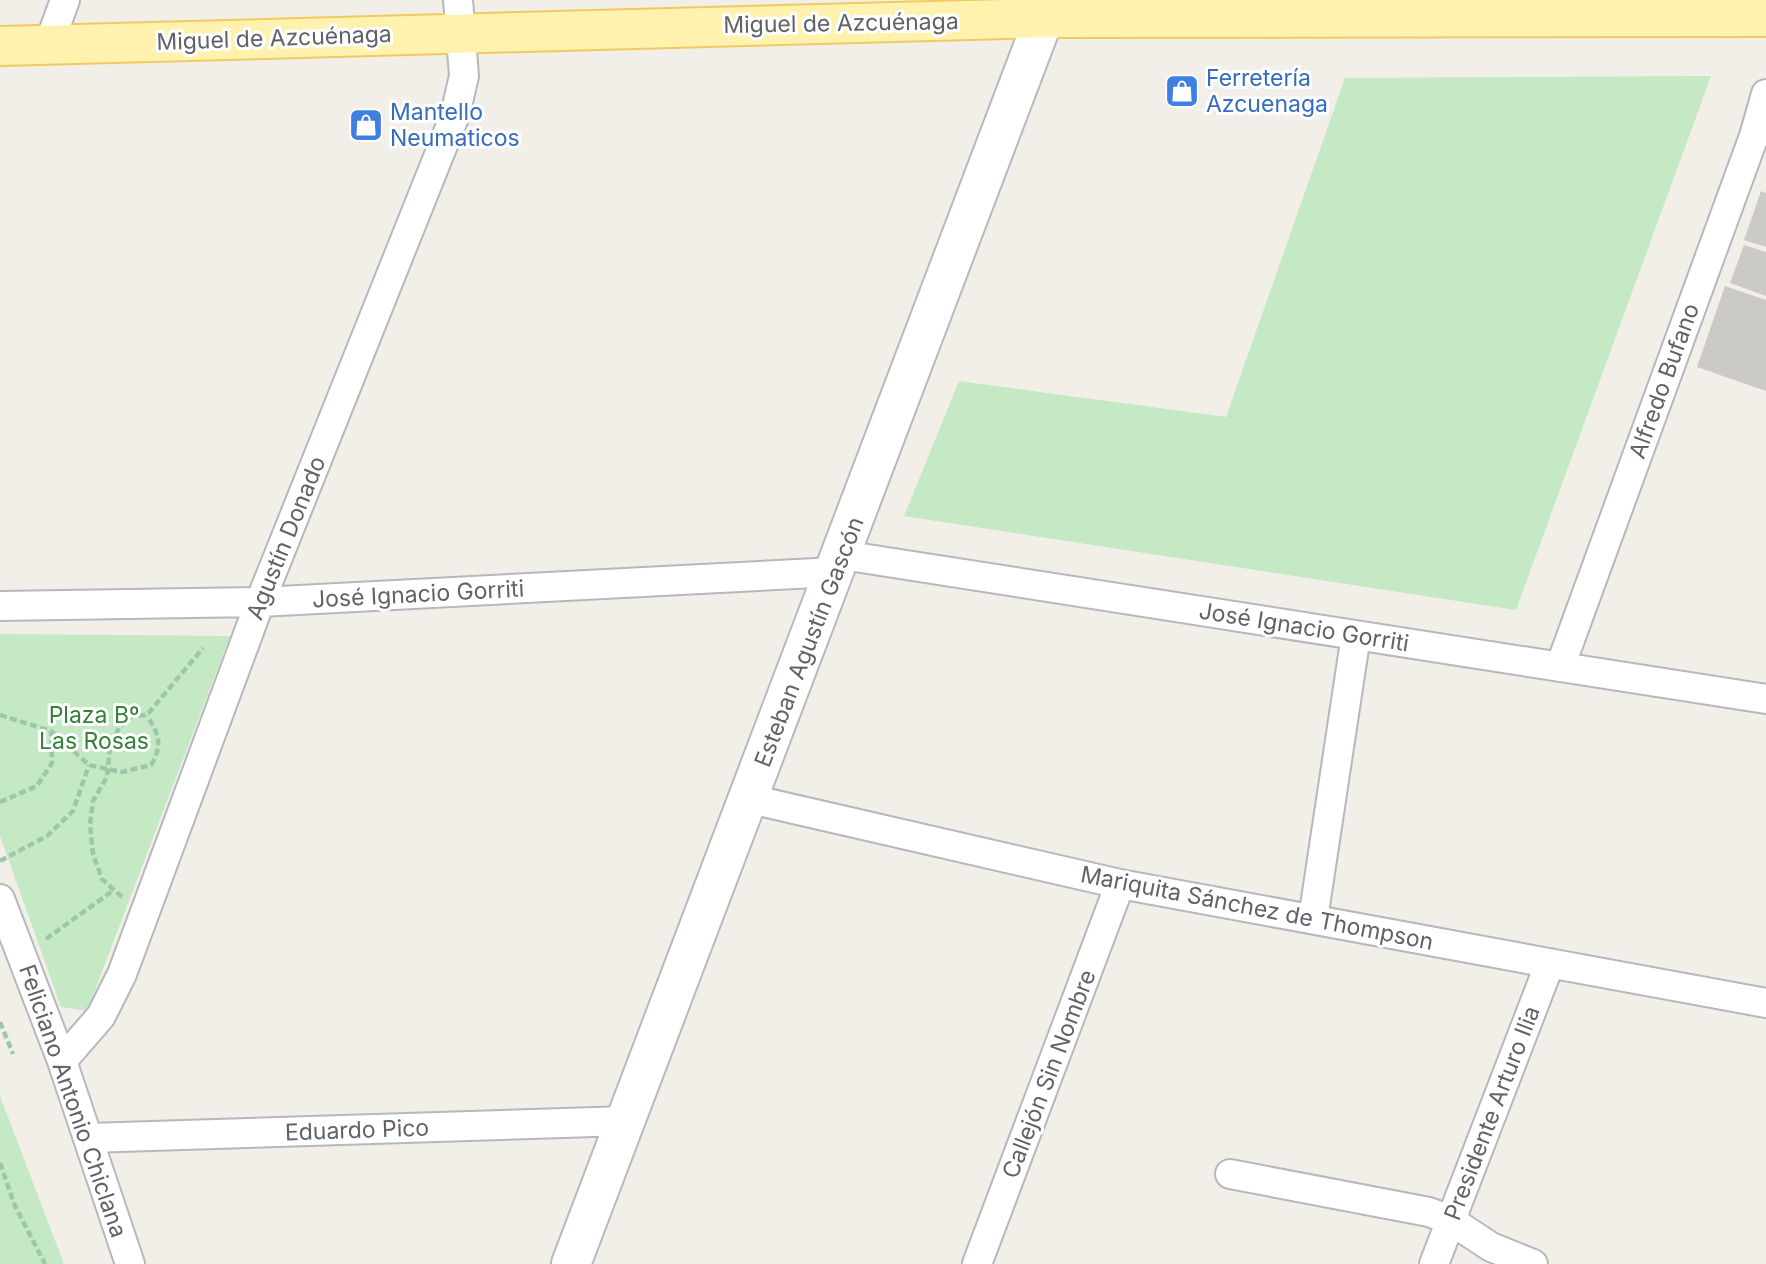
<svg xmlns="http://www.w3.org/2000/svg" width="1766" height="1264" font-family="Inter,sans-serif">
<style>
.green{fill:#c5e8c5}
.building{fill:#cccac5}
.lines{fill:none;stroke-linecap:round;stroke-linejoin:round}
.street-casing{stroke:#b5b8bc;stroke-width:32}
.secondary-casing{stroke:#b6babf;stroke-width:42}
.primary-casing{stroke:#f2c960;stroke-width:42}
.path{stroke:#9cc7a9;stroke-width:4.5;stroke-dasharray:7 3.5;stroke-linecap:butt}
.street{stroke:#fff;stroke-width:28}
.secondary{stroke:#fff;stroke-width:38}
.primary{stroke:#fff2af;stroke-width:38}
.labels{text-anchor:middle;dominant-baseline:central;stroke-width:6;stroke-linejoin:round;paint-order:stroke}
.street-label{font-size:23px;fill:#5f6368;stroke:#fff}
.shop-label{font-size:23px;fill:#366cbe;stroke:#fff;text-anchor:start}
.park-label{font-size:23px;fill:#348238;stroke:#fff}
</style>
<rect width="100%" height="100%" fill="#f1efe8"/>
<path class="green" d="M1711,76l-195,534 -612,-94 55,-135 267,36 119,-339z
M0,634l230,2 -143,375 -26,-4 -61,-171z
M0,1096l64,168h-64z"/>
<path class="building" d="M1761,191l5,2v54l-22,-7z
M1744,245l22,7v44l-36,-13z
M1725,286l41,14v91l-69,-24z"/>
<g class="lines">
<g class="street-casing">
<path id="street" d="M49,44l16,-44
M842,555l924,144
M0,606l260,-4 575,-30
M1560,667l194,-531 12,-42
M750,799l370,85 646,119
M0,899l62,162 68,203
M1313,919l43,-284
M62,1061l39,-45 21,-42 138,-372 195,-487 9,-39 -6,-76
M88,1138l539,-17
M1230,1174l199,38 21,8 41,27 42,17
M977,1264l143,-380
M1434,1264l116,-301"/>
</g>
<g class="secondary-casing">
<path id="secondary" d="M571,1264l473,-1246"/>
</g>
<g class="primary-casing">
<path id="primary" d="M0,46l1044,-28 722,-1"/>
</g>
<path class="path" d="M0,715l51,16 38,34 33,7 29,-7c12,-20 8,-31 -4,-49
M0,802l37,-16 15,-23 -1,-32
M0,861l47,-25 26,-25 16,-46
M122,897l-20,-18 -9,-25 -3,-30 3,-23 14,-24 3,-30 9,-19 13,-12 15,-1 56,-67
M46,939l68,-49
M0,1022l13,32
M0,1163l15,43 30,58"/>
<use href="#street" class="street"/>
<use href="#secondary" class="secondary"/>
<use href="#primary" class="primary"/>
</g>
<defs>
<g id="shop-square" transform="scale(1.75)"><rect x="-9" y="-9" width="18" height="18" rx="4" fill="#3f7fe0" stroke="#fff"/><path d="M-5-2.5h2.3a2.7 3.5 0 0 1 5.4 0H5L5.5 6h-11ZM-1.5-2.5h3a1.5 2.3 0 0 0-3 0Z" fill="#fff"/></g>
</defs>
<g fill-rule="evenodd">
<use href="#shop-square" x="1182" y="91"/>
<use href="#shop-square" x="366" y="125"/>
</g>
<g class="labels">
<g class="street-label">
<text transform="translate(841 23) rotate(-1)">Miguel de Azcuénaga</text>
<text transform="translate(274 38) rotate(-2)">Miguel de Azcuénaga</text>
<text transform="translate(1664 381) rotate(-70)">Alfredo Bufano</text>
<text transform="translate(286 538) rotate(-68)">Agustín Donado</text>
<text transform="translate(418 594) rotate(-3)">José Ignacio Gorriti</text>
<text transform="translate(1304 627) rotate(9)">José Ignacio Gorriti</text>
<text transform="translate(809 642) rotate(-69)">Esteban Agustín Gascón</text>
<text transform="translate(1257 908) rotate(11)">Mariquita Sánchez de Thompson</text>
<text transform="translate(1049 1074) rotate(-69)">Callejón Sin Nombre</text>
<text transform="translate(73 1101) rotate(71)">Feliciano Antonio Chiclana</text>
<text transform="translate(1492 1113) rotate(-69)">Presidente Arturo Ilia</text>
<text transform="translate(357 1130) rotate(-2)">Eduardo Pico</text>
</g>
<g class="shop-label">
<text x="1206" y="78">Ferretería<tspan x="1206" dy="26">Azcuenaga</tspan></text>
<text x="390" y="112">Mantello<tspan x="390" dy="26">Neumaticos</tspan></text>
</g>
<g class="park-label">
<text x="94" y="715">Plaza Bº<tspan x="94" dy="26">Las Rosas</tspan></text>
</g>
</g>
</svg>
